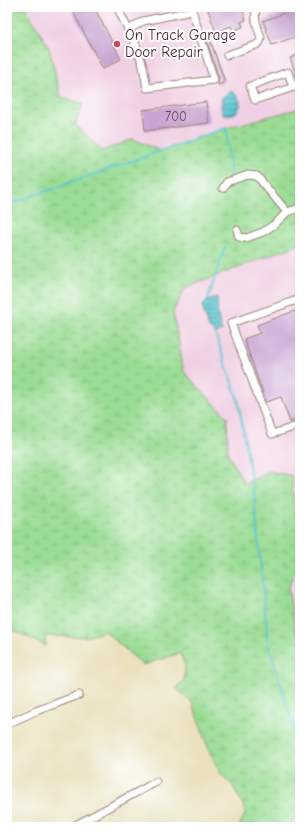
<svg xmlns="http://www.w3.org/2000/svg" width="307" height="834" font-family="'Comic Neue',sans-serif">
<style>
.built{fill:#f0d0e4}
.wetland{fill:url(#wetland-marsh);stroke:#727e60}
.water{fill:url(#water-rules);stroke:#51727d}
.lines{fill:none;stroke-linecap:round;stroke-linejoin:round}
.stream{stroke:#58c5cf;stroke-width:2}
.building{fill:#c6a3d0}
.minor-casing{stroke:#9a8074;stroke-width:9}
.minor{stroke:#fff;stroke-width:7}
.poi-dot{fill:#d1495b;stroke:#fff;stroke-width:1.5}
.labels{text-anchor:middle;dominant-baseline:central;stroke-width:4;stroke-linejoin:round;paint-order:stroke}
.number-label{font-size:13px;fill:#694054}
.poi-label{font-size:15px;fill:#4a1f2b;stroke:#fff;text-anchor:start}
</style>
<defs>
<pattern id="wetland-marsh" width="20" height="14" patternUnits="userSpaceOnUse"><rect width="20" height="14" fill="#9bdd95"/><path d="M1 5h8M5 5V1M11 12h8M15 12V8" fill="none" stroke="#87bd81"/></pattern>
<pattern id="water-rules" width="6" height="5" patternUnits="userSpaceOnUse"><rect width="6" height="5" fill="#58c5cf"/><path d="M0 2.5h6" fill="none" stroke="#4b9fa8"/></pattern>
</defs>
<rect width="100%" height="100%" fill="#fff"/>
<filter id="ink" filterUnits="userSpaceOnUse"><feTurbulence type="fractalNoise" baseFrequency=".025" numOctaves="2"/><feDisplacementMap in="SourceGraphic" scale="8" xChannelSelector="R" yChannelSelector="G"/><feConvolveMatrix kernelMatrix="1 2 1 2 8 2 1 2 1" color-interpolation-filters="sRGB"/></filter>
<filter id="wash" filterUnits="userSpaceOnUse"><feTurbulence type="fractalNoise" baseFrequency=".012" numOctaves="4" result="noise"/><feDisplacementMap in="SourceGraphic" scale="16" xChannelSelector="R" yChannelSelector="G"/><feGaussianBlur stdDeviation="0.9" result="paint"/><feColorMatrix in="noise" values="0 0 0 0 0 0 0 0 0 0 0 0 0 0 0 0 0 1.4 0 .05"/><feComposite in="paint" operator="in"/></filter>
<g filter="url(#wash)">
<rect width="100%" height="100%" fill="#e9e0bc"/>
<path class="built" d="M29,7h271v112l-3,-10 -71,19 -65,23 -28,-12 -31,12 -28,-26 -13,-28 -12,-49 -23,-38z
M300,244v271l-6,-1 -25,-43 -24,14 -17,-31 -1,-37 -43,-44 -11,-61 12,-24z
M300,560v75l-4,-1 -8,-46z"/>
<path class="wetland" d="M7,7h22l-2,3 22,38 12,49 22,7 -8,21 27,26 31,-12 28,12 65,-23 71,-19 3,10v61l-2,7 2,2v55l-115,44 -12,24 11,60 43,45 1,37 17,30 24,-13 23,5 2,38 6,1v45l-12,28 8,46 4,1v192h-61l7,-16 -13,-25 -12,-12 -12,-24 -17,-48 -16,-14 8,-8 1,-14 -5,-13 -37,12 -38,-34 -18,6 -42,-1 1,10 -39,-19z"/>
<path class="water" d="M229,92h4c13,10 7,26 -10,22l-2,-6 1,-10z
M217,297c0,12 1,23 5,34l-7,2 -6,-5 -7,-21 5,-6z"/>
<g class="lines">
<path class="stream" d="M7,205l219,-77 5,50
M207,301l18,-54
M215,333l23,67 16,94 14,149 32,104"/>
</g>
<g id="blocks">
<path class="building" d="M82,7h12l27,52 -18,10 -30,-57z
M207,7h34l5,13 -5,2 2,5 -10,4 -2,-5 -15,6z
M298,8l2,6v21l-28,10 -9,-24z
M208,34l17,48 -7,3 1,-7 -14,-43z
M300,54v26h-2l-8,-22z
M206,102l3,21 -64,8 -2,-21z
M300,309v109l-10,4 -9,-25 -15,5 -22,-63 16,-6 -3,-8z"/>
</g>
</g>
<g filter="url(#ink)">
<use href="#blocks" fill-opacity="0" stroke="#9a8074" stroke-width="1"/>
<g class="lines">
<g class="minor-casing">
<path id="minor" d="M117,7l19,38 7,21 4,22 67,-8 -23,-73
M128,30l15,-9 49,-10
M227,55l29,-10 4,-3 1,-4c-3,-10 -7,-18 -5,-29
M293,87l-5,-15 -38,14 5,14 45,-15
M223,188l4,-6 21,-7 9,1 30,36
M237,230l2,7 7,1 17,-6 12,-8 12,-12 13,-4
M300,299l-69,24 41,111 28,-9
M7,724l29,-13 43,-16
M72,827l84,-45"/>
</g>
<use href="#minor" class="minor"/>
</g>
</g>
<circle class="poi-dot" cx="117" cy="44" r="4"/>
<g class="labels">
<g class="number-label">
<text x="176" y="116">700</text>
</g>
<g class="poi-label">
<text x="125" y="35">On Track Garage<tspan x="125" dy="17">Door Repair</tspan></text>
</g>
</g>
<rect width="307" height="834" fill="none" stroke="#fff" stroke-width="24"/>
</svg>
